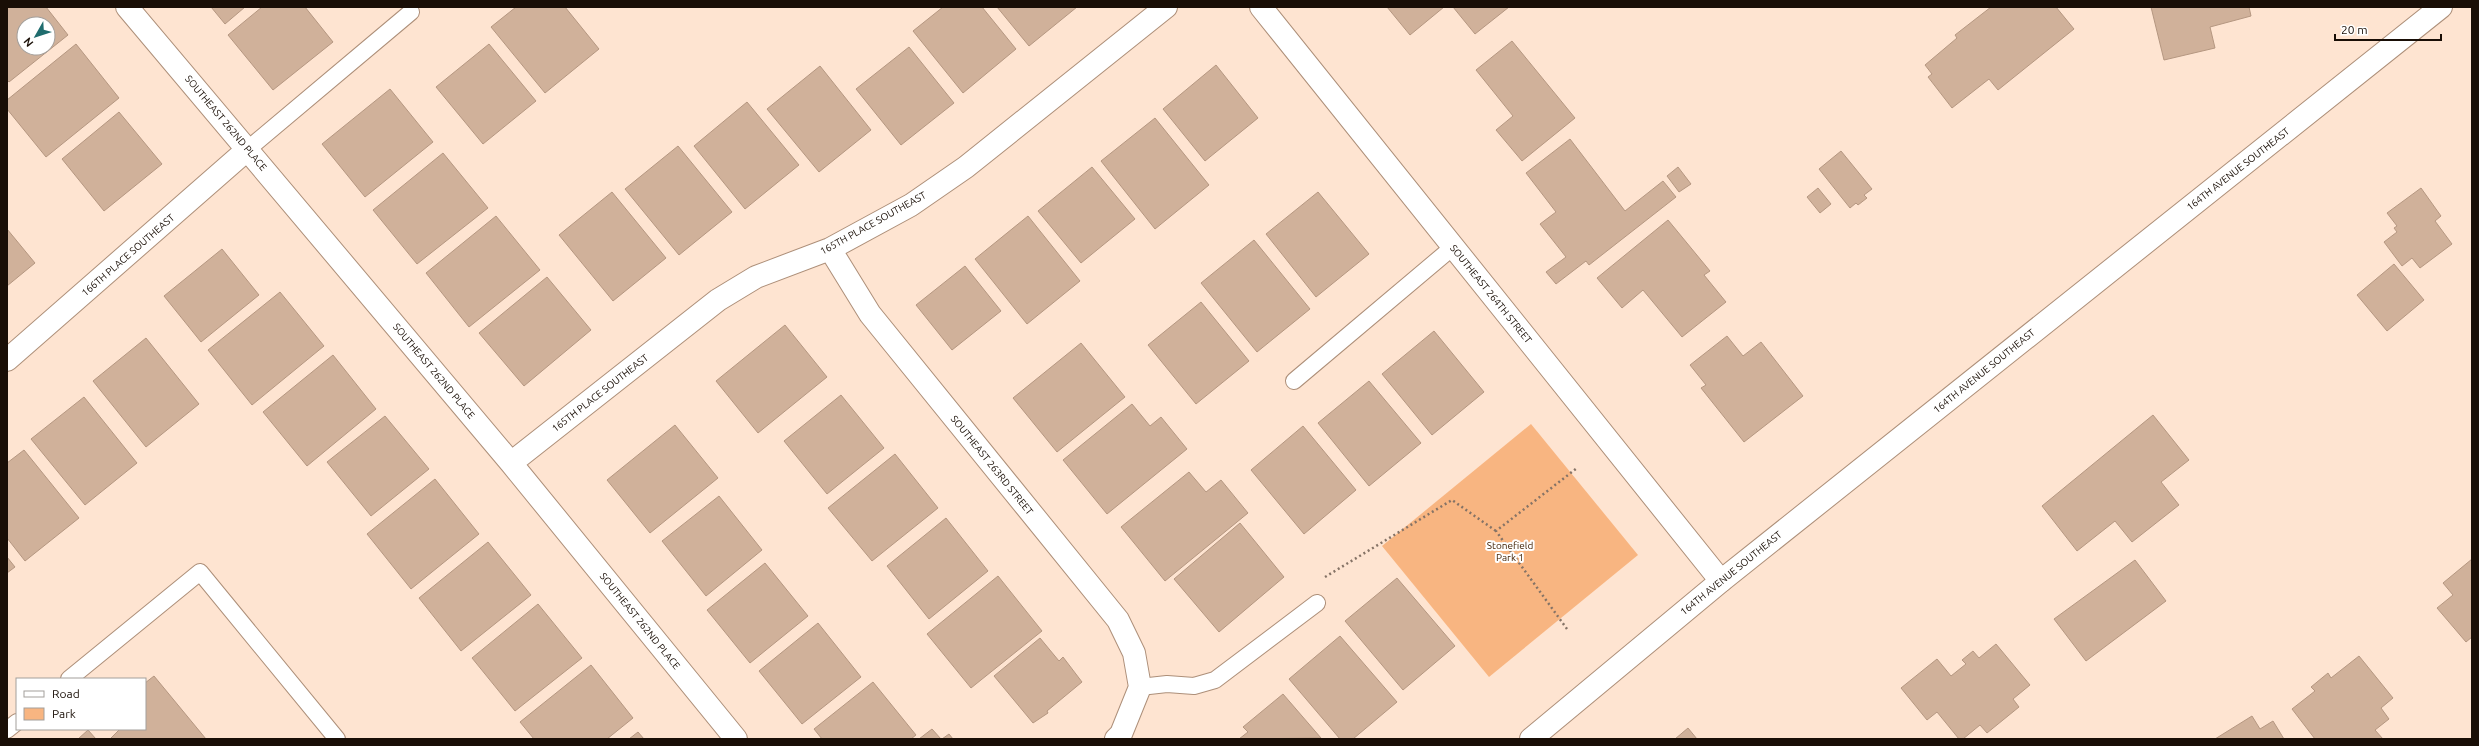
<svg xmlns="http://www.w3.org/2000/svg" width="2479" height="746" font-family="Ubuntu,sans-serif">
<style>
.green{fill:#f8b581}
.building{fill:#d0b19a;stroke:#b59781;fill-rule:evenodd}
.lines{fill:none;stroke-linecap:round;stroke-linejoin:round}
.service-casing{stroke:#ad8f79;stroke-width:18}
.minor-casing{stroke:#ad8f79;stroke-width:24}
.tertiary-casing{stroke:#ad8f79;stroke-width:24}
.path{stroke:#857366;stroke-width:2.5;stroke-dasharray:2 3;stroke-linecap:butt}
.service{stroke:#fff;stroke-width:16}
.minor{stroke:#fff;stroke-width:22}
.tertiary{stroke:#fff;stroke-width:22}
.labels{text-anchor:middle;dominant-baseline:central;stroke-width:4;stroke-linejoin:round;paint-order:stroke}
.street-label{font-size:10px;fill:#190e06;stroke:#fff}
.park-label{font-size:10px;fill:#402002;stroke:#fff}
</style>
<rect width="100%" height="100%" fill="#fee4d1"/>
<path class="green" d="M1531,424l107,131 -149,122 -107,-131z"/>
<path class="building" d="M7,7h39l22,28 -59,47 -2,-2zM24,24h24v24h-24z
M211,7h34l-20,17z
M262,7h43l28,35 -60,48 -45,-55z
M516,7h49l34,42 -54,44 -54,-66z
M943,7h39l34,42 -53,44 -50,-62z
M997,7h80l-48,39z
M1387,7h57l-34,28z
M1453,7h56l-34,27z
M1991,7h65l18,22 -76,61 -9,-11 -37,29 -24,-31 4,-3 -7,-9 32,-27 -2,-3z
M2151,7h98l2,9 -41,11 5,21 -51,12z
M1512,41l63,77 -53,43 -26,-31 17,-14 -37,-46z
M76,44l43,54 -73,59 -39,-48v-9z
M489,44l47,57 -53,43 -47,-57z
M909,47l45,56 -53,42 -45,-56z
M1216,65l42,53 -53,43 -42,-52z
M820,66l51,64 -52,42 -52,-63z
M390,89l43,53 -68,55 -43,-53z
M747,102l52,63 -54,44 -51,-63z
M119,112l43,52 -58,47 -42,-52z
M1155,118l54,67 -54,44 -54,-68z
M1570,139l55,72 38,-30 13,16 -87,68 -3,-4 -30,23 -10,-12 20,-15 -26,-33 16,-12 -30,-39z
M678,146l54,66 -53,43 -54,-66z
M1841,151l31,38 -8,6 3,3 -9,7 -2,-2 -6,5 -31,-39z
M443,153l45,55 -71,56 -44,-54z
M1092,167l43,52 -54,44 -43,-52z
M1678,167l13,17 -12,8 -12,-16z
M1818,188l13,16 -11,9 -13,-16z
M2421,188l20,28 -6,5 17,23 -32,24 -8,-10 -10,8 -18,-24 13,-10 -3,-4 3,-2 -10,-13z
M612,192l54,66 -53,43 -54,-66z
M1318,192l51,62 -53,43 -50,-63z
M496,216l44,54 -71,57 -43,-54z
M1028,216l52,65 -53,43 -52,-65z
M1668,220l42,51 -6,4 22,27 -44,35 -39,-47 -21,18 -25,-30z
M7,229l28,34 -28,23z
M1254,240l56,69 -53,43 -56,-69z
M222,249l37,46 -58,47 -37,-46z
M2394,264l30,36 -37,31 -30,-36z
M965,266l36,45 -49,39 -36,-45z
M547,277l44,53 -67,56 -45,-53z
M280,292l44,54 -72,59 -44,-55z
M1201,302l48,59 -53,43 -48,-59z
M785,325l42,52 -69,56 -42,-52z
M1434,331l50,61 -52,43 -50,-61z
M1727,336l16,20 18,-14 42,54 -59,46 -43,-54 5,-3 -16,-20z
M146,338l53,66 -53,43 -53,-66z
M1081,343l44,54 -68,55 -44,-54z
M333,355l43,54 -69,57 -44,-54z
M1369,381l52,62 -52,43 -51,-63z
M841,395l43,53 -57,46 -43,-53z
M84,397l53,66 -52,42 -54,-66z
M1132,404l18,22 11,-9 26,32 -80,65 -44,-54z
M2153,415l36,45 -28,22 18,23 -47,37 -17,-21 -38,30 -35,-45z
M385,416l44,53 -58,47 -44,-54z
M675,425l43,53 -68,55 -43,-53z
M1303,426l53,64 -52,44 -53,-64z
M24,450l55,68 -54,43 -18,-23v-75z
M895,454l43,54 -66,53 -44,-53z
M1189,472l17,20 15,-12 27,33 -83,68 -44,-54z
M435,479l44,55 -68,55 -44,-55z
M719,496l43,54 -56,46 -44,-55z
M946,518l42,53 -59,48 -42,-53z
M1240,523l44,54 -65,55 -45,-53z
M488,542l43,53 -70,56 -42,-53z
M7,557l8,10 -8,6z
M2472,559v78l-6,5 -29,-34 16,-13 -10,-12z
M2135,560l31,41 -80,60 -32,-42z
M765,563l43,53 -58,47 -43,-53z
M998,576l44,55 -71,57 -44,-54z
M1397,578l58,68 -52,44 -58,-69z
M538,604l44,54 -67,53 -43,-53z
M818,623l43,54 -59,47 -43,-53z
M1340,636l57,66 -44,37h-13l-51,-60z
M1040,638l19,23 4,-4 19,25 -35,29 1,2 -15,10 -39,-47z
M1996,644l34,41 -17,14 6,8 -32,26 -7,-8 -17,14h-4l-22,-27 -10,8 -26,-32 36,-29 14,17 15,-12 -4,-4 11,-9 6,7z
M2359,656l34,42 -12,10 8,11 -14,11 8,9h-68l-23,-30 23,-18 -4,-4 17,-14 3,5z
M591,665l42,53 -26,21h-73l-14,-17z
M154,676l52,63h-96l10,-10h25v-46z
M873,682l43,53 -5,4h-89l-8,-10z
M1283,694l38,44 -82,1 9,-7 -5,-5z
M2252,716l8,13 13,-8 11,18h-69z
M1688,728l9,11h-22z
M932,729l9,10h-22z
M88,730l8,9h-18z
M638,732l6,7h-15z
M949,734l4,5h-11z"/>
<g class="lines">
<g class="service-casing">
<path id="service" d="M248,149l163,-137
M1294,381l159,-134
M69,679l131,-107 137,167
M1140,687l27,-3 27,2 21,-6 102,-77
M7,730l10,-8"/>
</g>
<g class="minor-casing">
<path id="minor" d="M127,7l384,456 225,276
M1261,7l460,574
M830,249l40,65 248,306 16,33 6,34 -19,47 -5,5
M7,360l241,-211
M511,463l207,-163 38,-23 74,-28 81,-44 55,-38 200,-160"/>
</g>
<g class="tertiary-casing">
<path id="tertiary" d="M1531,739l190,-158 720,-574"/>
</g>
<path class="path" d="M1325,577l127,-77 44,31
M1567,629l-71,-98 81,-63"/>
<use href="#service" class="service"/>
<use href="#minor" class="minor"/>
<use href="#tertiary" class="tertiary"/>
</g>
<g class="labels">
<g class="street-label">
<text transform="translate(226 123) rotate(50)">SOUTHEAST 262ND PLACE</text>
<text transform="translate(2238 169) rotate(-38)">164TH AVENUE SOUTHEAST</text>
<text transform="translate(873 223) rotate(-29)">165TH PLACE SOUTHEAST</text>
<text transform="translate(128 255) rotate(-41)">166TH PLACE SOUTHEAST</text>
<text transform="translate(1491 294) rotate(51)">SOUTHEAST 264TH STREET</text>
<text transform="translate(434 371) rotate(50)">SOUTHEAST 262ND PLACE</text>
<text transform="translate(1984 371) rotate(-39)">164TH AVENUE SOUTHEAST</text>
<text transform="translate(600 393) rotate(-38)">165TH PLACE SOUTHEAST</text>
<text transform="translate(992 465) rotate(51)">SOUTHEAST 263RD STREET</text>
<text transform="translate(1731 573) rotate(-39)">164TH AVENUE SOUTHEAST</text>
<text transform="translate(640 621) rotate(51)">SOUTHEAST 262ND PLACE</text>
</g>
<g class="park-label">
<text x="1510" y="545">Stonefield<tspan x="1510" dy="12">Park 1</tspan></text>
</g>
</g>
<rect width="2479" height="746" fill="none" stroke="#190e06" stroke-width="16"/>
<rect x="16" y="678" width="130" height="52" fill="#ffffff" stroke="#a39f9b"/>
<rect x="24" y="691" width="20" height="6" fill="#ffffff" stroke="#a39f9b"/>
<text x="52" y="698" font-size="12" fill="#190e06">Road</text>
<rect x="24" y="708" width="20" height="12" fill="#f8b581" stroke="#a39f9b"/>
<text x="52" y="718" font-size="12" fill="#190e06">Park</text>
<g transform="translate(36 36) rotate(231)"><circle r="19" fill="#ffffff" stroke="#a39f9b"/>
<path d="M0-3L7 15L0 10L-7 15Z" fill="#1f6c6e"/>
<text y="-6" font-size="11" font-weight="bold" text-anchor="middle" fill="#190e06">N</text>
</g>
<path d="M2335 34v6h106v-6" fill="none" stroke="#190e06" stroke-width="2"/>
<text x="2341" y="34" font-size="12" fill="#190e06" stroke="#ffffff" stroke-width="3" paint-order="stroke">20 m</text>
</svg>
